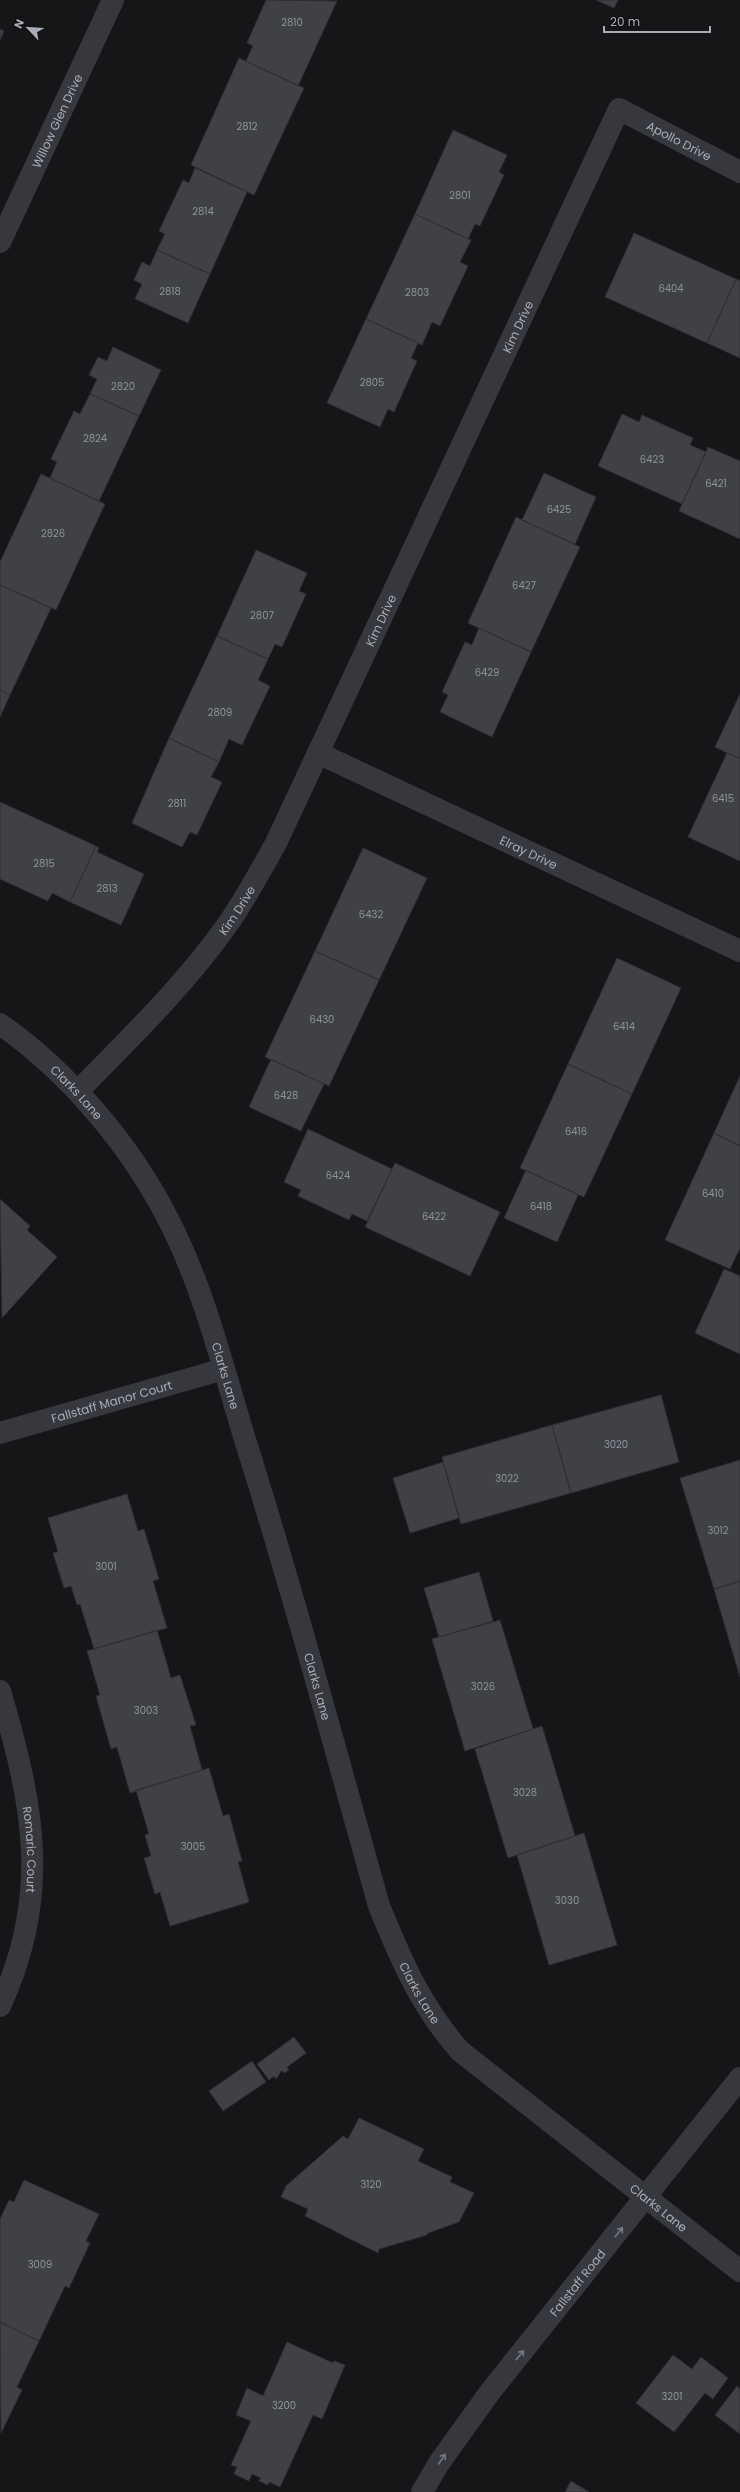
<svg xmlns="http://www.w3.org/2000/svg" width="740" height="2492" font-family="Poppins,sans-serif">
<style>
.building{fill:#404145;stroke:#303034}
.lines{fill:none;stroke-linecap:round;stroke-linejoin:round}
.minor{stroke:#37383d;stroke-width:22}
.tertiary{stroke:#37383d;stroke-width:22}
.oneway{stroke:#757881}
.labels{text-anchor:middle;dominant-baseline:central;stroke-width:3;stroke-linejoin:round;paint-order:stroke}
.number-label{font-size:10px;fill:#8e929b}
.street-label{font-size:12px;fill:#a8adb8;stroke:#111113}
</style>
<rect width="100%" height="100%" fill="#161618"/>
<path class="building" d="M266,0l71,1 -39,85 -52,-25 7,-15 -6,-3z
M596,0h22l-4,8z
M0,29l4,2 -4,9z
M239,58l65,30 -50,107 -63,-30z
M453,130l54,25 -8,17 5,3 -24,51 -5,-2 -7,15 -53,-25z
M195,168l52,24 -37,82 -53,-24 8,-16 -6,-3 24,-51 6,3z
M415,214l56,26 -11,22 8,4 -28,60 -8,-4 -10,23 -56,-26z
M634,233l102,46 -29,64 -102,-46z
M157,250l53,24 -22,49 -53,-24 7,-15 -8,-4 8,-18 8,4z
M736,279l4,2v77l-33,-15z
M366,319l52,24 -7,15 6,3 -23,51 -6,-3 -8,18 -53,-24z
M113,347l48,23 -22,46 -49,-22 7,-15 -8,-4 9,-18 9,4z
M90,394l49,22 -40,85 -49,-23 7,-16 -6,-3 23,-48 6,3z
M622,414l17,8 3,-7 51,23 -3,7 16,7 -24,52 -84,-38z
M708,447l32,14v78l-61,-28z
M544,473l52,24 -21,47 -53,-24z
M41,474l64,30 -49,106 -56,-25v-23z
M516,517l64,30 -49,105 -63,-29z
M256,550l51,23 -8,18 7,3 -24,53 -7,-3 -7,15 -51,-23z
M0,585l51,23 -41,87 -10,-5z
M479,628l52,24 -39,85 -52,-25 8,-17 -6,-3 23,-50 7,3z
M217,636l51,23 -10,21 12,6 -28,59 -13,-6 -10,23 -50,-24z
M0,690l10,5 -10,22z
M740,694v65l-25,-12z
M169,738l50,24 -8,15 11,5 -25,53 -7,-3 -8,15 -50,-24z
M727,753l13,6v102l-52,-24z
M0,802l96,44 -26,56 -18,-9 -4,8 -48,-22z
M96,846l3,2 -2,4 47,22 -23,51 -51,-23z
M363,848l64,30 -48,102 -64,-29z
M315,951l64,29 -50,106 -64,-29z
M617,958l64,30 -49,106 -64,-30z
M271,1059l53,25 -23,47 -52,-24z
M568,1064l64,30 -48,103 -64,-29z
M740,1076v70l-26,-13z
M308,1129l84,40 -25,52 -15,-7 -3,6 -51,-24 3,-6 -17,-8z
M714,1133l26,13v102l-10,21 -65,-29z
M395,1163l105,49 -30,64 -105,-49z
M526,1170l52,25 -21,47 -53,-24z
M0,1199l30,27 -3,4 30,27 -55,61z
M724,1269l16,7v78l-45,-21z
M661,1395l18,67 -108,31 -19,-68z
M552,1425l19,68 -110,31 -19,-67z
M740,1460v121l-26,8 -34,-111z
M443,1462l16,56 -49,15 -17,-55z
M127,1494l11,37 6,-2 15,50 -6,2 14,47 -73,21 -14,-45 -3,1 -6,-19 -7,2 -11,-35 5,-1 -10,-34z
M479,1572l14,49 -54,16 -15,-49z
M740,1581v96l-26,-88z
M500,1620l33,109 -68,22 -33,-112z
M157,1630l14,48 9,-3 16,50 -6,1 12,44 -72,23 -13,-46 -6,2 -15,-53 4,-1 -13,-44z
M542,1726l33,110 -67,22 -33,-109z
M209,1768l14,48 6,-2 13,47 -4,1 11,40 -79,24 -10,-34 -5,2 -11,-36 7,-2 -6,-21 4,-1 -13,-44z
M584,1833l33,112 -68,20 -32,-110z
M294,2037l12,16 -19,14 2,3 -5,3 -2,-3 -6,9 -2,-3 -5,4 -12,-16z
M252,2061l14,21 -43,29 -14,-20z
M359,2118l65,31 -6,12 34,16 -2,5 24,11 -15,29 -31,11 -1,2 -48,14 -1,4 -73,-37 3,-7 -27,-12 5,-11 57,-50 5,3z
M24,2180l75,34 -13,27 4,2 -21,45 -4,-2 -26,55 -39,-19v-103l9,-19 5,2z
M0,2322l39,19 -22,46 5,3 -21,43z
M287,2342l46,21 1,-2 11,4 -23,54 -9,-4 -33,72 -11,-5 -1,3 -9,-4 2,-3 -9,-4 -3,7 -15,-7 3,-7 -6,-2 20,-44 -15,-6 11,-27 16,8z
M673,2355l19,14 9,-12 27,21 -15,21 -8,-6 -31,39 -38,-29z
M737,2386l3,3v45l-25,-19z
M571,2481l18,11h-24z"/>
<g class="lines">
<g class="minor">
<path id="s1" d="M318,753l422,198"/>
<path id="s2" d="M78,1091c53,-54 108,-107 152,-170 17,-25 31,-51 46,-78l343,-734 121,63"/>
<path id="s3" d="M0,1433l224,-64"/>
<path id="s4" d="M0,1691c33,113 52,203 0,315"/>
<path id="s5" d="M422,2492l17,-29 51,-71 250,-314"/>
</g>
<g class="tertiary">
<path id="s6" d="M0,242l113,-242"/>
<path id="s7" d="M0,1024c67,47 128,118 166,191 36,68 55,145 77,218 49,156 92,315 136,473 23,56 41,99 81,145l280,220"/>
</g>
</g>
<defs><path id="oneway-shaft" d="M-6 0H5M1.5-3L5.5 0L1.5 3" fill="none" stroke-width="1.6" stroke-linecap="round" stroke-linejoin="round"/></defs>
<g class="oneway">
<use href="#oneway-shaft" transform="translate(619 2232) rotate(-51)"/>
<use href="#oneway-shaft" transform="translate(520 2355) rotate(-51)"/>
<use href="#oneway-shaft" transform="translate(442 2459) rotate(-56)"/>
</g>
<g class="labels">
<g class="number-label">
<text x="292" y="22">2810</text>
<text x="247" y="126">2812</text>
<text x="460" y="195">2801</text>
<text x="203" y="211">2814</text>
<text x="671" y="288">6404</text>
<text x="170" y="291">2818</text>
<text x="417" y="292">2803</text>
<text x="372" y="382">2805</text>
<text x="123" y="386">2820</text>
<text x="95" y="438">2824</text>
<text x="652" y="459">6423</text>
<text x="716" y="483">6421</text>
<text x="559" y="509">6425</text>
<text x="53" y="533">2826</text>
<text x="524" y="585">6427</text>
<text x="262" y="615">2807</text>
<text x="487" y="672">6429</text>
<text x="220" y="712">2809</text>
<text x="723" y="798">6415</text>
<text x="177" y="803">2811</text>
<text x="44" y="863">2815</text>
<text x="107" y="888">2813</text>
<text x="371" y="914">6432</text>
<text x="322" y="1019">6430</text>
<text x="624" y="1026">6414</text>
<text x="286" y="1095">6428</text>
<text x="576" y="1131">6416</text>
<text x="338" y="1175">6424</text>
<text x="713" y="1193">6410</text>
<text x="541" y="1206">6418</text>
<text x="434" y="1216">6422</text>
<text x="616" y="1444">3020</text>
<text x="507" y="1478">3022</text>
<text x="718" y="1530">3012</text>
<text x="106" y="1566">3001</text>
<text x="483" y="1686">3026</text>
<text x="146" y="1710">3003</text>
<text x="525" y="1792">3028</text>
<text x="193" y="1846">3005</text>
<text x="567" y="1900">3030</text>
<text x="371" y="2184">3120</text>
<text x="40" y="2264">3009</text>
<text x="672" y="2396">3201</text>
<text x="284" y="2405">3200</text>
</g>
<g class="street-label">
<text stroke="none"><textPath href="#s6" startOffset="134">Willow Glen Drive</textPath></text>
<text stroke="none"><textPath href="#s2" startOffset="1197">Apollo Drive</textPath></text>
<text stroke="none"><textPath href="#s2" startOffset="889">Kim Drive</textPath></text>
<text stroke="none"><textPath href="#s2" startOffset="565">Kim Drive</textPath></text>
<text stroke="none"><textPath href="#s1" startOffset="233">Elray Drive</textPath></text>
<text stroke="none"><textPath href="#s2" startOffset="241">Kim Drive</textPath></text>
<text stroke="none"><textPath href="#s7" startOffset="103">Clarks Lane</textPath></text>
<text stroke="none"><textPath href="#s7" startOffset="427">Clarks Lane</textPath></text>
<text stroke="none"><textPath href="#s3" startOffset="116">Fallstaff Manor Court</textPath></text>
<text stroke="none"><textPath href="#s7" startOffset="751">Clarks Lane</textPath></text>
<text stroke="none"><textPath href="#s4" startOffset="162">Romaric Court</textPath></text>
<text stroke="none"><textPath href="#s7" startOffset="1075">Clarks Lane</textPath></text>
<text stroke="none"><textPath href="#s7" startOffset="1399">Clarks Lane</textPath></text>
<text stroke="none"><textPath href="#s5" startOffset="261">Fallstaff Road</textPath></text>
</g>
</g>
<g transform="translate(28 28) rotate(295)" stroke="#111113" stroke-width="3" paint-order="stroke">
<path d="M0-3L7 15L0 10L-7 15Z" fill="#a8adb8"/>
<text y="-6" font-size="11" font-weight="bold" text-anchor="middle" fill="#a8adb8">N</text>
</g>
<path d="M604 26v6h106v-6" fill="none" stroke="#a8adb8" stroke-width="2"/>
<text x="610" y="26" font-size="12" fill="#a8adb8" stroke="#111113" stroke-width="3" paint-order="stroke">20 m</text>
</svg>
